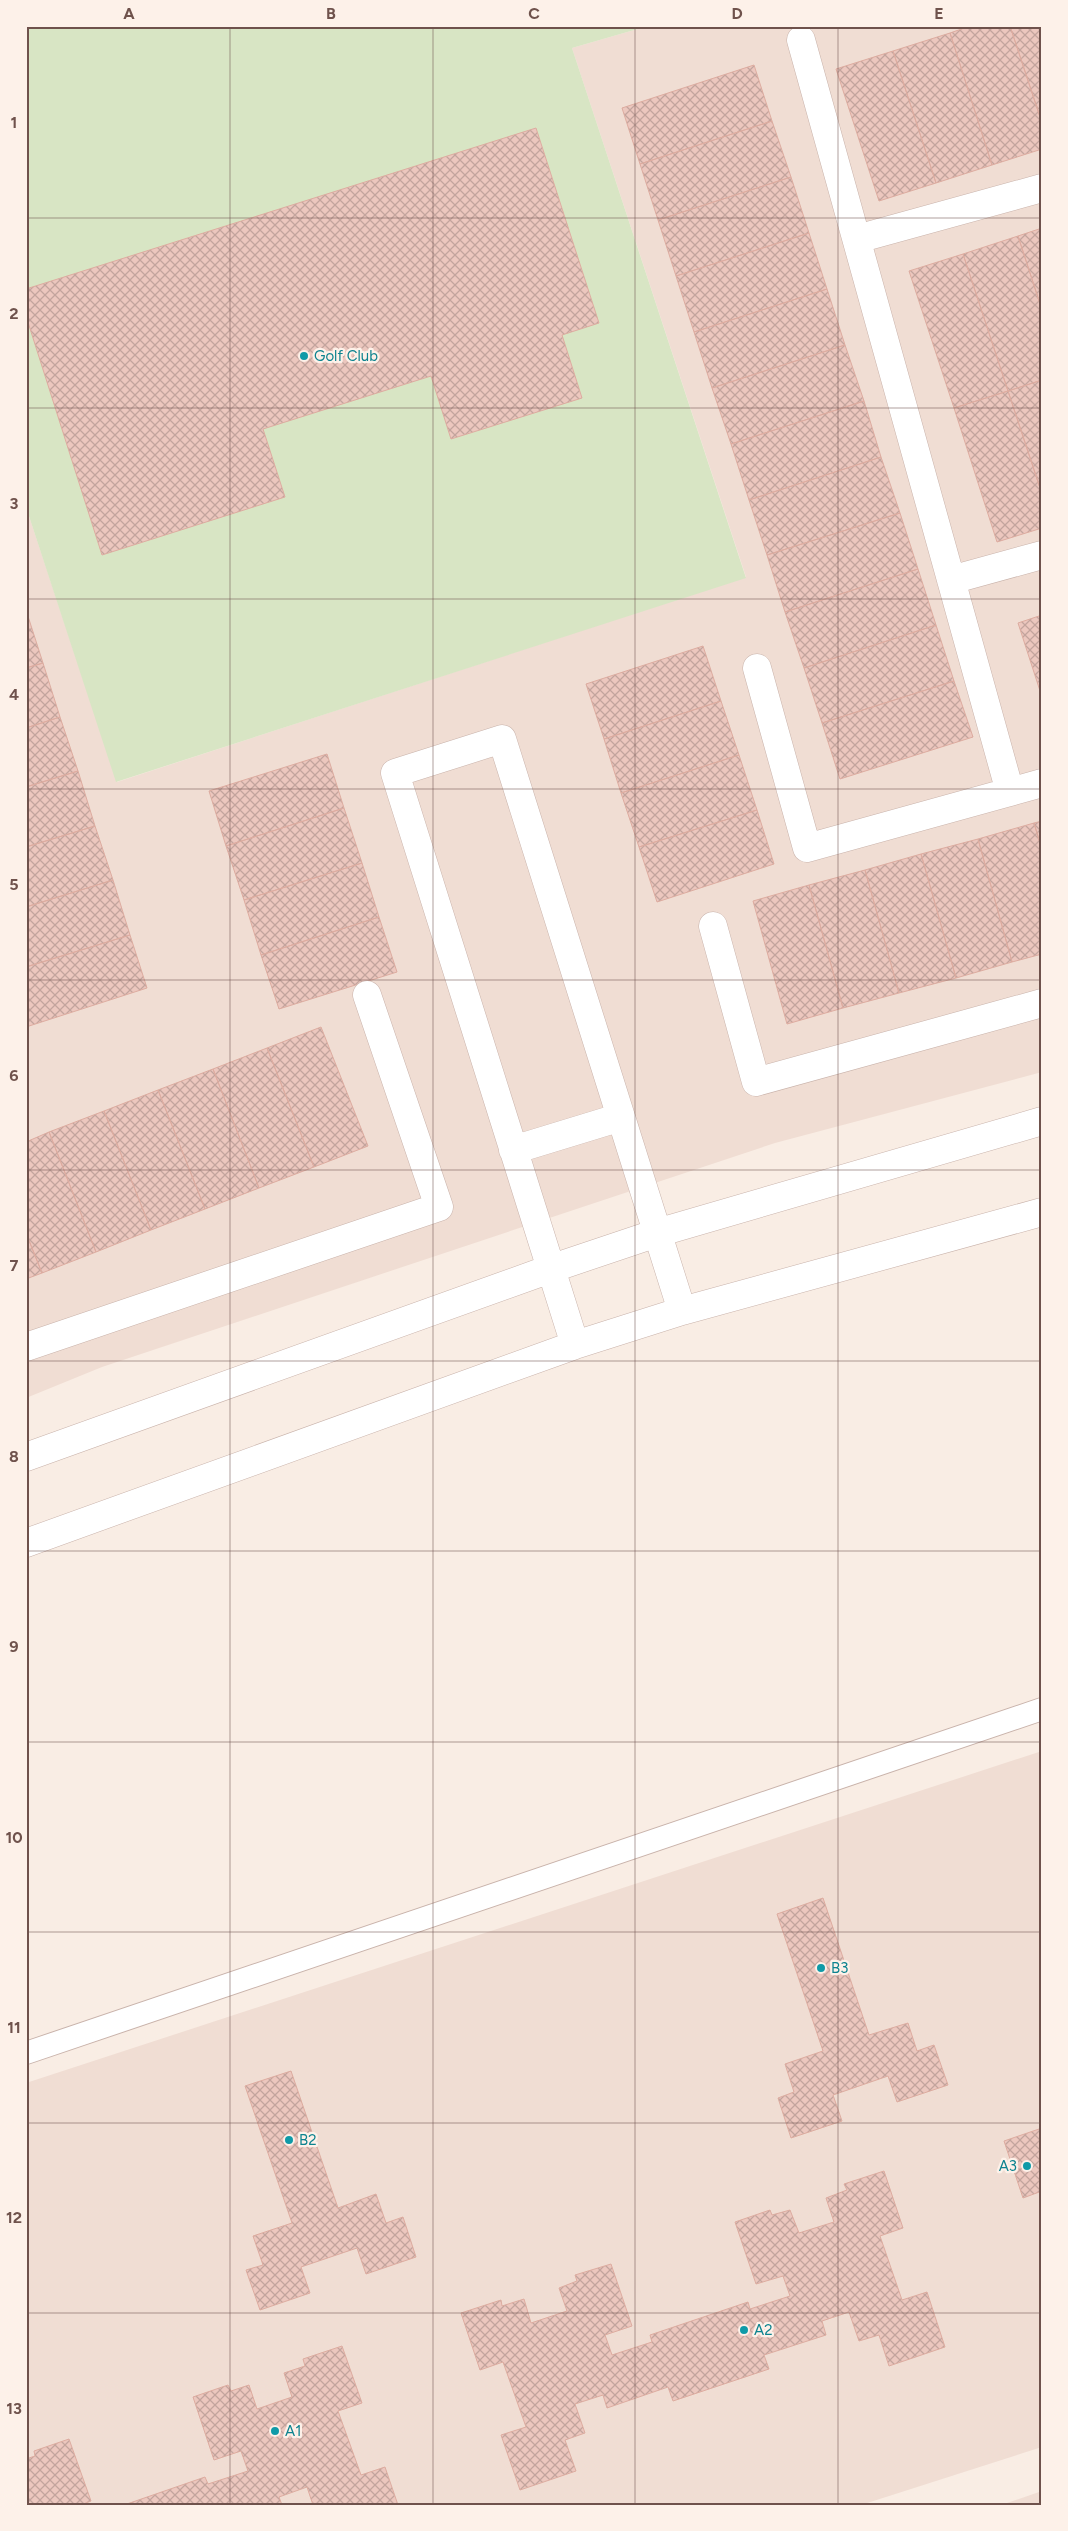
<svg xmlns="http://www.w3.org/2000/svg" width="1068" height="2531" font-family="Figtree,sans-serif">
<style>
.residential{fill:#f0ddd3}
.grass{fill:#d8e5c4}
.building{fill:url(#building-cross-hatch);stroke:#ddaca0}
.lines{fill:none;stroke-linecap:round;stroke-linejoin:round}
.service-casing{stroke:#c9b3ab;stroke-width:24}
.minor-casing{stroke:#c9b3ab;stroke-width:29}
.service{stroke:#fff;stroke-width:22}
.minor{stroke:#fff;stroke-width:28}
.grid{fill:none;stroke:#6f524c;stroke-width:1;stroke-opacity:0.55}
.culture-dot{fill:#0f9aa8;stroke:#fdf1e9;stroke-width:2}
.labels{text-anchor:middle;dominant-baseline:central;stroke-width:4.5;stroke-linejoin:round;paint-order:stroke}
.culture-label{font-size:15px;fill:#0d838f;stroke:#fdf1e9;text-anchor:start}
.neatline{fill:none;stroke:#6f524c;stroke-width:2}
.grid-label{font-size:16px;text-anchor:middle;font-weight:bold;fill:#6f524c}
</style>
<defs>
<pattern id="building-cross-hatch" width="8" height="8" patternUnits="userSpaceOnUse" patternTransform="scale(1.25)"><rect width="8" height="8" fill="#ecc7be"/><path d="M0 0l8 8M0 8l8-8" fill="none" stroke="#c3a49d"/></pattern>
</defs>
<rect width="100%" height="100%" fill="#f9ede4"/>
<path class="residential" d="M648,26h394v1046l-267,71 -673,224 -76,31v-891l91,275 629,-205 -174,-529z
M1042,1751v696l-181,58h-835v-422z
M1042,2491v14h-41z"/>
<path class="grass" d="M26,26h622l-76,22 174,530 -630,204 -90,-275z"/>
<path class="building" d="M970,26h40l32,97v26l-50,16 -42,-132z
M1010,26h32v97z
M950,33l42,132 -56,18 -43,-132z
M893,51l43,132 -57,18 -43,-132z
M754,65l18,56 -132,43 -18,-56z
M772,121l19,56 -133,43 -18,-56z
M536,128l63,195 -37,12 20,63 -131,41 -20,-63 -168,53 22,68 -183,58 -76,-239v-27z
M791,177l18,56 -133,43 -18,-56z
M1042,228v82l-24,-74z
M809,233l18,56 -133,43 -18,-56z
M1018,236l24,74v70l-34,11 -45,-137z
M963,254l45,137 -54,17 -45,-137z
M827,289l18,56 -133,43 -18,-56z
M845,345l19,56 -133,43 -19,-56z
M1042,380v114l-34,-103z
M1008,391l34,103v34l-45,14 -43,-134z
M864,401l17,56 -132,43 -18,-56z
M881,457l19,56 -133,42 -18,-55z
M900,513l18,56 -133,43 -18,-57z
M918,569l18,56 -132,43 -19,-56z
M26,610l17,53 -17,5z
M1042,615v82l-24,-74z
M936,625l18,56 -132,42 -18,-55z
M703,646l18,55 -117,38 -18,-55z
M43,663l17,54 -34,11v-60z
M954,681l19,56 -133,42 -18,-56z
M721,701l18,54 -118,38 -17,-54z
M60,717l18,54 -52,16v-59z
M327,754l17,54 -118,38 -17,-55z
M739,755l18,55 -118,37 -18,-54z
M78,771l17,55 -69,21v-60z
M344,808l18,55 -118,37 -18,-54z
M757,810l17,54 -117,38 -18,-55z
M1042,821v29l-8,-27z
M1034,823l8,27v104l-30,8 -34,-123z
M95,826l18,54 -87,27v-60z
M978,839l34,123 -56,16 -35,-124z
M921,854l35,124 -57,15 -34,-123z
M362,863l17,54 -118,38 -17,-55z
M865,870l34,123 -56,15 -34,-123z
M113,880l17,55 -104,32v-60z
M809,885l34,123 -56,16 -34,-123z
M379,917l18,55 -118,37 -18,-54z
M130,935l17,53 -121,39v-60z
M321,1027l47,119 -54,21 -47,-119z
M267,1048l47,119 -55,21 -46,-119z
M213,1069l46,119 -54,21 -47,-119z
M158,1090l47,119 -54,21 -47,-119z
M104,1111l47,119 -55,22 -47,-120z
M49,1132l47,120 -54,21 -16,-40v-91z
M26,1233l16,40 -16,6z
M823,1898l46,137 39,-12 9,28 17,-6 14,40 -51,17 -9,-26 -55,19 9,26 -51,17 -13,-40 16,-6 -9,-28 38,-13 -46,-137z
M291,2071l47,137 38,-14 10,29 17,-6 13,40 -50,17 -9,-26 -56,19 9,26 -50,17 -14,-40 17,-5 -10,-29 39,-13 -47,-137z
M1042,2128v63l-19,7 -19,-57z
M884,2171l19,57 -23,8 22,64 25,-8 18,55 -56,19 -10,-31 -20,6 -10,-29 -27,9 4,14 -62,20 5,14 -96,32 -5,-14 -61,21 -4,-13 -28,9 10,29 -20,7 11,31 -56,19 -19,-55 25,-8 -23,-65 -23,8 -19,-57 40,-13 1,6 22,-7 7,24 36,-12 -8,-23 18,-7 -2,-6 36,-11 21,62 -27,9 7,20 40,-13 -2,-7 98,-33 2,7 40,-13 -7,-20 -27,8 -21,-62 35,-12 2,5 18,-5 9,23 35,-11 -8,-24 21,-8 -3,-6z
M342,2346l20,57 -24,8 23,64 24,-8 13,38h-85l-6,-18 -28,10 3,8h-158l81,-28 3,7 40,-13 -7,-20 -27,9 -21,-63 35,-12 3,6 18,-6 8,24 35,-12 -8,-24 21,-7 -2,-7z
M69,2439l22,62 -10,4h-55v-46l9,-3 -1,-5z"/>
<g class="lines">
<g class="service-casing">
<path id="service" d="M26,2053l1016,-344"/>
</g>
<g class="minor-casing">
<path id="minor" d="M801,40l209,752
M857,239l185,-51
M951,580l91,-25
M757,668l50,180 235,-65
M713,926l43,156 286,-79
M513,1150l108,-33
M575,1345l-180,-572 107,-34 180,572
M26,1347l413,-140 -72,-212
M26,1457l524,-188 107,-36 385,-112
M26,1543l549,-198 107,-34 360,-99"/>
</g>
<use href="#service" class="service"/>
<use href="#minor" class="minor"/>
</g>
<path class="grid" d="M230,26v2479M433,26v2479M635,26v2479M838,26v2479M26,218h1016M26,408h1016M26,599h1016M26,789h1016M26,980h1016M26,1170h1016M26,1361h1016M26,1551h1016M26,1742h1016M26,1932h1016M26,2123h1016M26,2313h1016"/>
<g class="culture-dot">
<circle cx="304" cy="356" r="5"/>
<circle cx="821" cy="1968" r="5"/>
<circle cx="289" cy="2140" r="5"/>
<circle cx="1027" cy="2166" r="5"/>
<circle cx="744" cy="2330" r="5"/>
<circle cx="275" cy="2431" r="5"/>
</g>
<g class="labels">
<g class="culture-label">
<text x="314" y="356">Golf Club</text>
<text x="831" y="1968">B3</text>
<text x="299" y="2140">B2</text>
<text x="1017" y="2166" text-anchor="end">A3</text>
<text x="754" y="2330">A2</text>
<text x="285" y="2431">A1</text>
</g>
</g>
<rect width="1068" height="2531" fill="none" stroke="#fdf1e9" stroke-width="55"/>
<rect x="28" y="28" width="1012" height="2476" class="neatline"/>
<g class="grid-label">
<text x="129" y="19">A</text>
<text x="331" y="19">B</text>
<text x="534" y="19">C</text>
<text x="737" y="19">D</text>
<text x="939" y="19">E</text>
<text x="14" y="128">1</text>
<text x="14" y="319">2</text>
<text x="14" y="509">3</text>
<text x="14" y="700">4</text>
<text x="14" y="890">5</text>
<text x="14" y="1081">6</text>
<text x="14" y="1271">7</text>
<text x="14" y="1462">8</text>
<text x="14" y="1652">9</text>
<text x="14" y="1843">10</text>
<text x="14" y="2033">11</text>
<text x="14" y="2223">12</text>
<text x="14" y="2414">13</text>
</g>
</svg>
